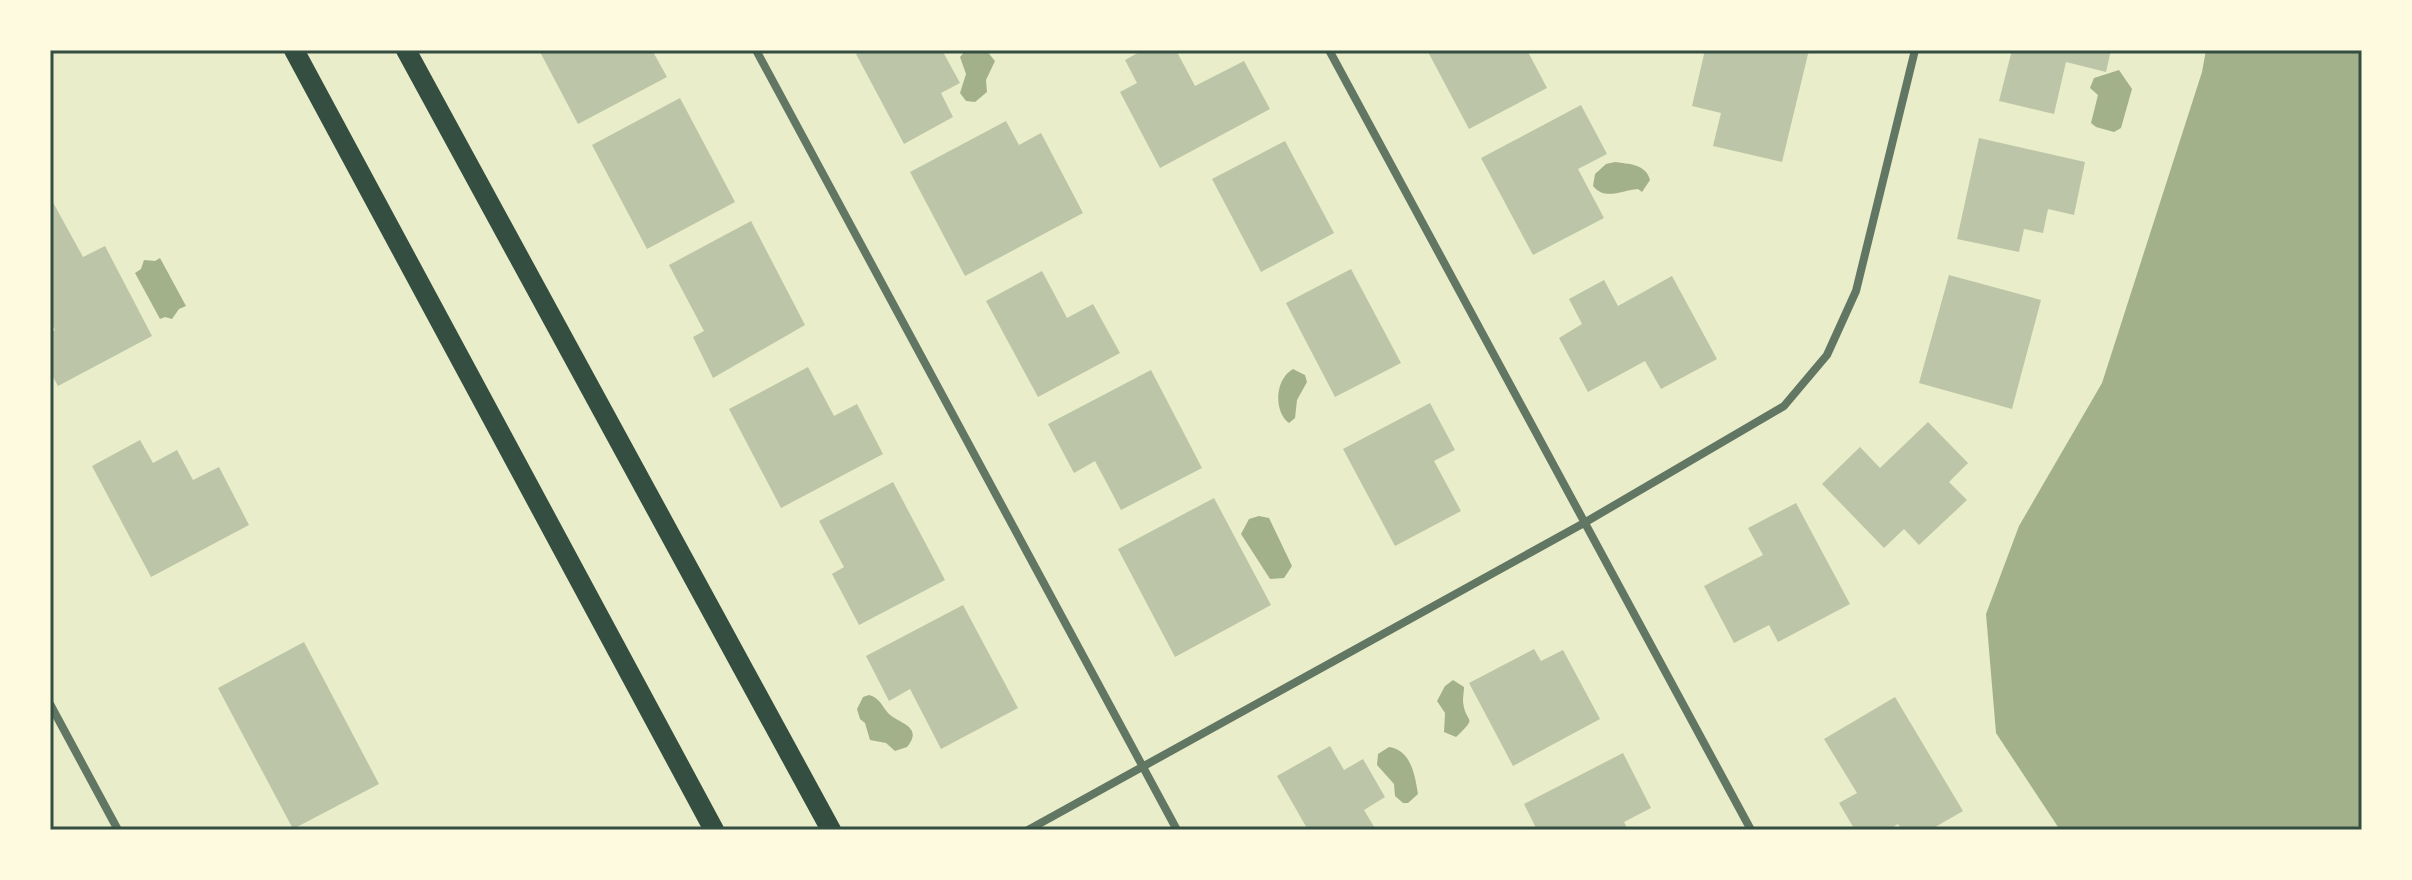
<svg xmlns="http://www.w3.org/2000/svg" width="2412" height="880" font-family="Manrope,sans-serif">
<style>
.water{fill:#a3b18a}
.building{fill:#bcc5a7}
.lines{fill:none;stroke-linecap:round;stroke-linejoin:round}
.minor{stroke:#617663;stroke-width:8}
.primary{stroke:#344e41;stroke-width:20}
.neatline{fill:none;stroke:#344e41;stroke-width:3}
</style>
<rect width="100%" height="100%" fill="#e9edc9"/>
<path class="water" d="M966,50h20l9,11 -9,19 1,12 -12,10 -9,-1 -6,-8 6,-19 -6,-17z
M2206,50h156v780h-302l-64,-97 -10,-119 33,-88 83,-143 100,-311z
M2119,70l13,19 -11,39 -7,4 -18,-5 -5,-4 7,-28 -8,-7 4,-10z
M1615,162c14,2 31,2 35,18l-8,12 -4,-3c-16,1 -33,12 -45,-3l2,-12 11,-10z
M160,258l26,48 -7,3 -7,10 -7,-2 -5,2 -25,-46 6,-4 3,-9 11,1z
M1293,369l12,6 2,7 -10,18 -2,18 -6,5c-15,-11 -15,-43 4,-54z
M1259,516l10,2 23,48 -8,12 -14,1 -29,-45 8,-15z
M1453,680l11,7c0,4 -1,9 -1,14 2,24 17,13 -7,36l-12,-5 1,-19 -8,-12 8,-15z
M869,695c11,3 12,10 19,18 11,11 36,13 19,34l-12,4 -9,-8 -16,-3 -5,-17 -5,-4 -3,-10 6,-12z
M1389,747c22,3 26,28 29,47l-10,9h-5l-8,-7 -1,-12 -17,-19 1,-11z"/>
<path class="building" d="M539,50h113l15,27 -89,47z
M863,50h79l18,33 -19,10 12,24 -49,27 -48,-90z
M1143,50h33l19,36 49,-25 26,48 -110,59 -40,-76 17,-9 -12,-23z
M1427,50h100l20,38 -78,41z
M1705,50h104l-27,112 -69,-16 8,-33 -29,-7z
M2012,50h99l-5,22 -40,-10 -12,52 -55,-13z
M680,98l55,104 -88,47 -55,-104z
M1581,105l26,49 -29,15 26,49 -71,37 -52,-97z
M1006,121l13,24 22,-12 42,80 -118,63 -55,-104z
M1979,138l106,24 -11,53 -26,-6 -5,24 -19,-4 -5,23 -62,-13z
M1285,141l49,92 -73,39 -49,-93z
M50,197l33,60 22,-11 47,90 -94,50 -8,-15v-38l5,-3 -5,-9z
M751,221l54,104 -92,53 -20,-41 11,-6 -35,-66z
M1351,269l50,94 -66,34 -49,-94z
M1042,271l25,47 26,-14 27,49 -82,44 -52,-96z
M1949,275l92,25 -29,109 -93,-26z
M1672,276l45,83 -56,30 -16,-28 -57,31 -29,-54 23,-14 -13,-25 35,-19 14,26z
M808,367l26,49 23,-12 26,50 -102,54 -52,-99z
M1151,370l51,98 -81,42 -26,-49 -21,12 -26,-49z
M1430,403l25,47 -21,11 27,50 -66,35 -52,-97z
M1928,422l40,41 -19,19 18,18 -48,45 -15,-16 -20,19 -62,-64 38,-37 20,21z
M140,440l13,23 24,-13 16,30 26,-13 30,58 -98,52 -59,-111z
M893,482l52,98 -86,45 -27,-51 12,-7 -25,-46z
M1214,498l57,107 -96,52 -57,-108z
M1796,503l54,101 -72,38 -9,-17 -35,18 -30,-57 59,-31 -15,-27z
M963,605l55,103 -77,41 -31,-60 -21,12 -23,-45z
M304,642l75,142 -86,45 -75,-141z
M1534,649l7,12 22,-11 37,69 -87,47 -44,-83z
M1895,697l68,114 -33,19h-28l-4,-6 -10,6h-33l-16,-27 18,-10 -33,-54z
M1330,746l14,24 19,-11 22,38 -21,13 12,20h-68l-31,-54z
M1623,753l28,55 -27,14 4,8h-91l-13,-26z"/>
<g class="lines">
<path class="minor" d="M756,50l421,780
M1329,50l422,780
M50,704l68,126
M1028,830l556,-307 200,-117 43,-51 29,-64 59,-241"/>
<path class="primary" d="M294,50l420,780
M406,50l425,780"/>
</g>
<rect width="2412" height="880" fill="none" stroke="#fefae0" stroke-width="104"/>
<rect x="52" y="52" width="2308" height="776" class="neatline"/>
</svg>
